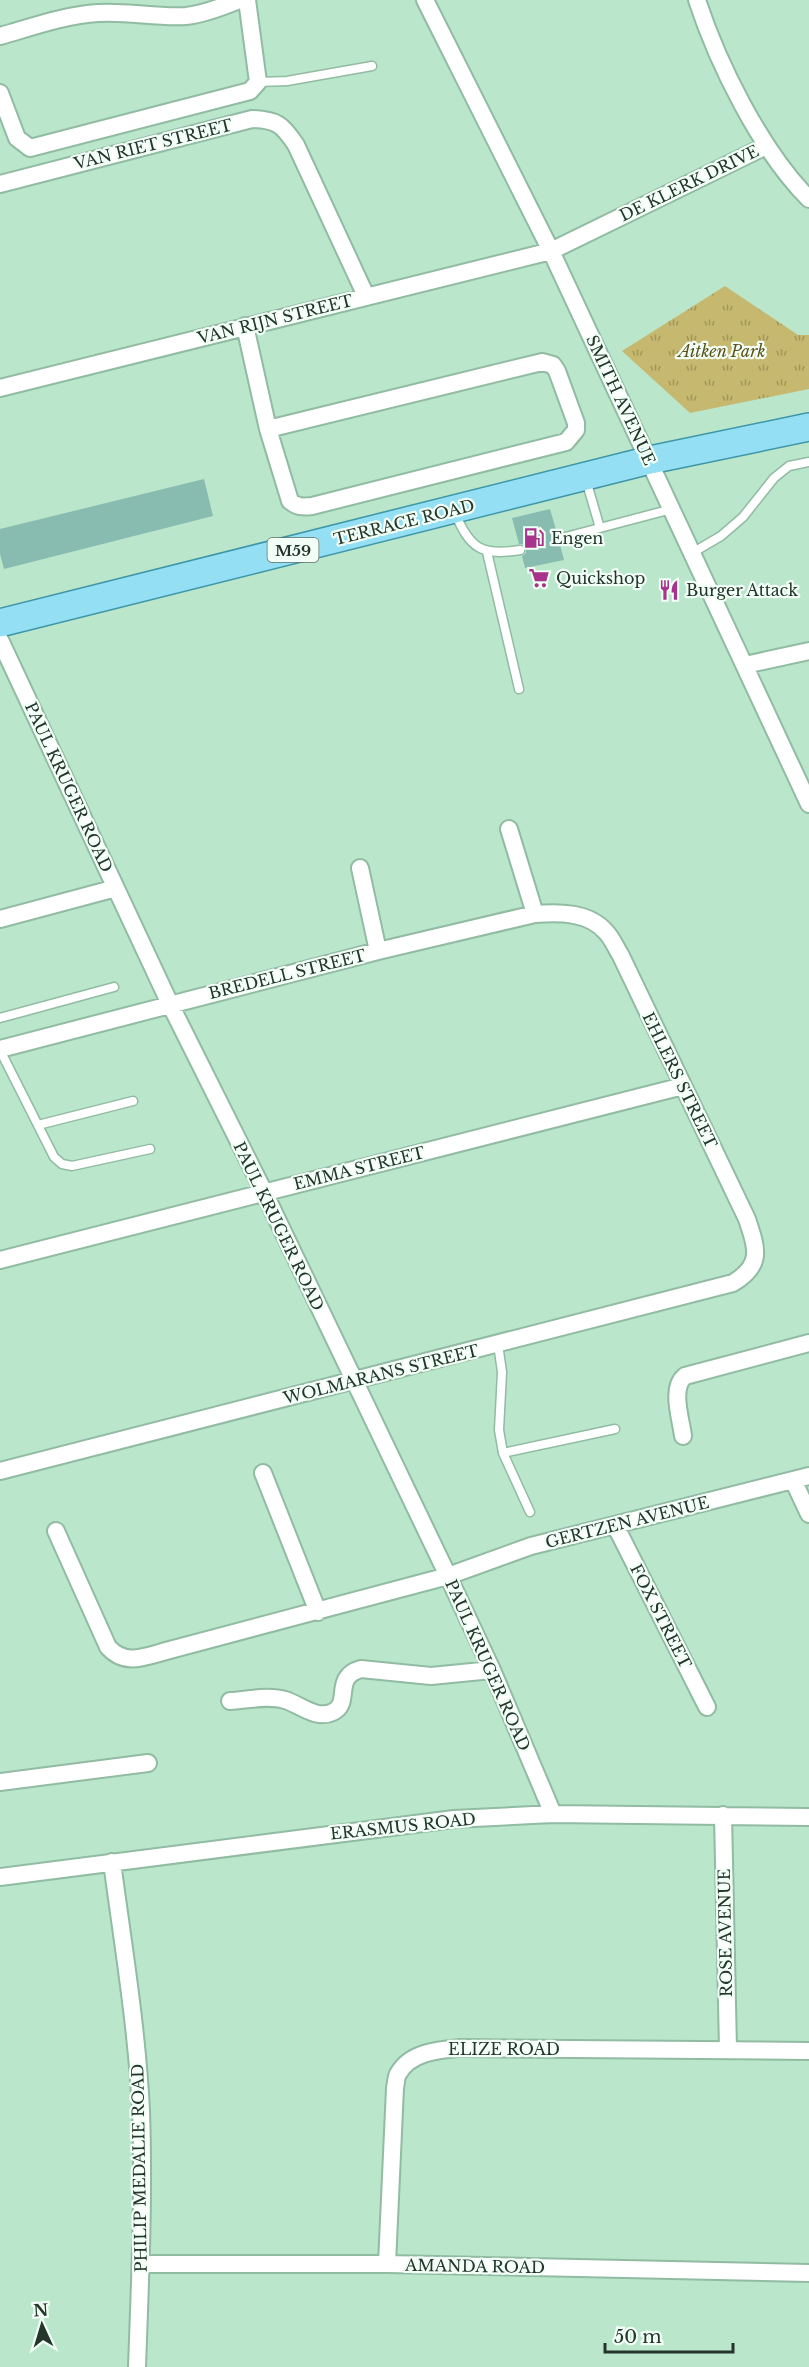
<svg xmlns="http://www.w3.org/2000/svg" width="809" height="2367" font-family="'Libre Baskerville',serif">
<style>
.grass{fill:url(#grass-tufts)}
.building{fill:#88bcb0}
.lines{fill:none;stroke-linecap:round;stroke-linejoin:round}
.service-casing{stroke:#91bba2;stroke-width:11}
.minor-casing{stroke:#91bba2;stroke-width:20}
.primary-casing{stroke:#3f96a8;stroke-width:30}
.service{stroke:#fff;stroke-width:8}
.minor{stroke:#fff;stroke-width:16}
.primary{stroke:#94dff3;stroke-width:27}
.labels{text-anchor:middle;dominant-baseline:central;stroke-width:4.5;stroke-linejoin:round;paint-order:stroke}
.shield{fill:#f2fff7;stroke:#627268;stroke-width:1.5}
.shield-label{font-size:15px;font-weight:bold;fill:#24352b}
.street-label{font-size:16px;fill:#24352b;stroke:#f2fff7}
.park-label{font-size:16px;font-style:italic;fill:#5c521b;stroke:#f2fff7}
.poi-label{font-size:16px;fill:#24352b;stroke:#f2fff7;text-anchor:start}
</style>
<defs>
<pattern id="grass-tufts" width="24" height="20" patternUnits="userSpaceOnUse" patternTransform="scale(1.5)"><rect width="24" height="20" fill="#c6b86e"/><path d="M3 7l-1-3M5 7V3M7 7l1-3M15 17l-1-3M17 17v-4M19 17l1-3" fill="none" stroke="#a1965b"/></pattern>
</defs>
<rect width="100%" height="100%" fill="#bae6cc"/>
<path class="grass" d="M725,286l73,49h11v54l-119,24 -68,-62z"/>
<path class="building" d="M204,479l9,37 -209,53 -4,-15v-25z
M550,509l7,24 -5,4v4l4,4h4l4,15 -39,8 -3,-12 4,-3v-4l-3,-5h-4l-7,-26z"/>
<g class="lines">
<g class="service-casing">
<path id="service" d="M258,82l29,-1 85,-15
M586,480l14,48
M455,513c15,36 27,43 65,37
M558,539l114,-30
M487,552l32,137
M692,553l29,-17 22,-19 31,-39 15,-12 20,-4
M0,1018l114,-31
M0,1050l54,107 8,7 10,2 78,-17
M38,1125l95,-24
M498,1344l4,28 -3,58 4,23 27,59
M503,1453l112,-24"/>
</g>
<g class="minor-casing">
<path id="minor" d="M425,0l126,251 258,553
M697,0c21,64 64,151 112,199
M0,36c32,-9 65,-21 98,-23 30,-2 59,5 88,3 18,-2 36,-9 53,-16
M0,93l17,45 13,10 220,-57 8,-9 -11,-82
M0,184l252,-65c25,1 30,5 44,26l70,151
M245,326l23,103 22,72c7,6 13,6 22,5l254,-64 10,-12v-7l-19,-52 -4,-6 -11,-3 -274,67
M0,388l551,-137 215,-105
M0,640l170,364 94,188 184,384 44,94 61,144
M745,665l64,-14
M509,829l26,85
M360,868l18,83
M0,919l116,-31
M0,1049l378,-98 157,-37c24,-2 54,-2 71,18 6,6 10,16 15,24l126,263c10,30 16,46 -14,64l-733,188
M0,1260l683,-174
M683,1436c-2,-17 -13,-48 2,-60l124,-33
M263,1473l55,139
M793,1480l16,34
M615,1525l92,182
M56,1531l52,116c17,19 36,10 58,4l282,-75 83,-30 278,-70
M230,1701c17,-1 39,-6 55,-1 16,5 31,20 48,12 19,-9 -1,-35 28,-43l70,7 61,-6
M0,1782l148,-19
M723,1815l5,235
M112,1862c11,83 25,166 29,249 3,85 -1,171 -4,256
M0,1877l454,-58 99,-5 256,3
M141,2264h246l422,9
M387,2264l8,-176c1,-4 1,-11 3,-14 12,-22 40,-24 62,-26l349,3"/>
</g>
<g class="primary-casing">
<path id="primary" d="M0,623l650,-163 159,-33"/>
</g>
<use href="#service" class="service"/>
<use href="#minor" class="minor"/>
<use href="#primary" class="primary"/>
</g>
<defs>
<g id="fuel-bare" transform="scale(1.62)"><path d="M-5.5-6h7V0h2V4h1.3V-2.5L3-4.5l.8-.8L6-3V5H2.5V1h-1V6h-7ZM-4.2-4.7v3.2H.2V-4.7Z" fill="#a8338c" stroke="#f2fff7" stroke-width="2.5" paint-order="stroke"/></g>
<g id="supermarket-bare" transform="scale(1.62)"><path d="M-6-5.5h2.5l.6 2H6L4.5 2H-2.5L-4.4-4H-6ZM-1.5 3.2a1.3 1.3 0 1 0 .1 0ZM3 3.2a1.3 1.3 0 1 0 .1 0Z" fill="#a8338c" stroke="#f2fff7" stroke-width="2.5" paint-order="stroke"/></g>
<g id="restaurant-bare" transform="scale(1.62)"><path d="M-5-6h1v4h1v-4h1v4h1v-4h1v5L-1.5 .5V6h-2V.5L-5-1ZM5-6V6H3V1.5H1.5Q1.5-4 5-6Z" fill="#a8338c" stroke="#f2fff7" stroke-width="2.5" paint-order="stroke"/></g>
</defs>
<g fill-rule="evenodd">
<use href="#fuel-bare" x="534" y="538"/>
<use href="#supermarket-bare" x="539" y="578"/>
<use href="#restaurant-bare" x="669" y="590"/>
</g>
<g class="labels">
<rect class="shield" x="267.5" y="538" width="51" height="24" rx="4.5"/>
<g class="shield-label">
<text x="293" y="550">M59</text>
</g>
<g class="street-label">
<text transform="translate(153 144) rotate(-14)">VAN RIET STREET</text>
<text transform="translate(689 183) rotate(-26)">DE KLERK DRIVE</text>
<text transform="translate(275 319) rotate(-14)">VAN RIJN STREET</text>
<text transform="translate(621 400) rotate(65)">SMITH AVENUE</text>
<text transform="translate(404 522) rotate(-14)">TERRACE ROAD</text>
<text transform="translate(69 787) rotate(65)">PAUL KRUGER ROAD</text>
<text transform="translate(287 974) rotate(-14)">BREDELL STREET</text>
<text transform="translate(680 1080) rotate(64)">EHLERS STREET</text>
<text transform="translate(359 1168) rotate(-14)">EMMA STREET</text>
<text transform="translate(279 1226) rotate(64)">PAUL KRUGER ROAD</text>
<text transform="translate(381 1374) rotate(-14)">WOLMARANS STREET</text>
<text transform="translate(627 1522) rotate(-14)">GERTZEN AVENUE</text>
<text transform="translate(661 1616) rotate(63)">FOX STREET</text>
<text transform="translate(488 1665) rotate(66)">PAUL KRUGER ROAD</text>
<text transform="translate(403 1826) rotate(-6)">ERASMUS ROAD</text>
<text transform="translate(725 1933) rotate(-91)">ROSE AVENUE</text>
<text x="504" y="2049">ELIZE ROAD</text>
<text transform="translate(139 2168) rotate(-91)">PHILIP MEDALIE ROAD</text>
<text transform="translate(475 2266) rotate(1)">AMANDA ROAD</text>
</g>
<g class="park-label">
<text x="722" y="351">Aitken Park</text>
</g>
<g class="poi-label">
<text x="551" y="538">Engen</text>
<text x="556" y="578">Quickshop</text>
<text x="686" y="590">Burger Attack</text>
</g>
</g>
<g transform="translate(42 2325) rotate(356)" stroke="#f2fff7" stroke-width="4.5" paint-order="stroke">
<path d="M0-4.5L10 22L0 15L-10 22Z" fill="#24352b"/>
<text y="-9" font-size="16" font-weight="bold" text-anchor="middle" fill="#24352b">N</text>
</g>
<path d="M605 2343v9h128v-9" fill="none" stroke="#24352b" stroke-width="3"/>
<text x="614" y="2343" font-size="18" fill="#24352b" stroke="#f2fff7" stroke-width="4.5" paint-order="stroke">50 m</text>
</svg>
